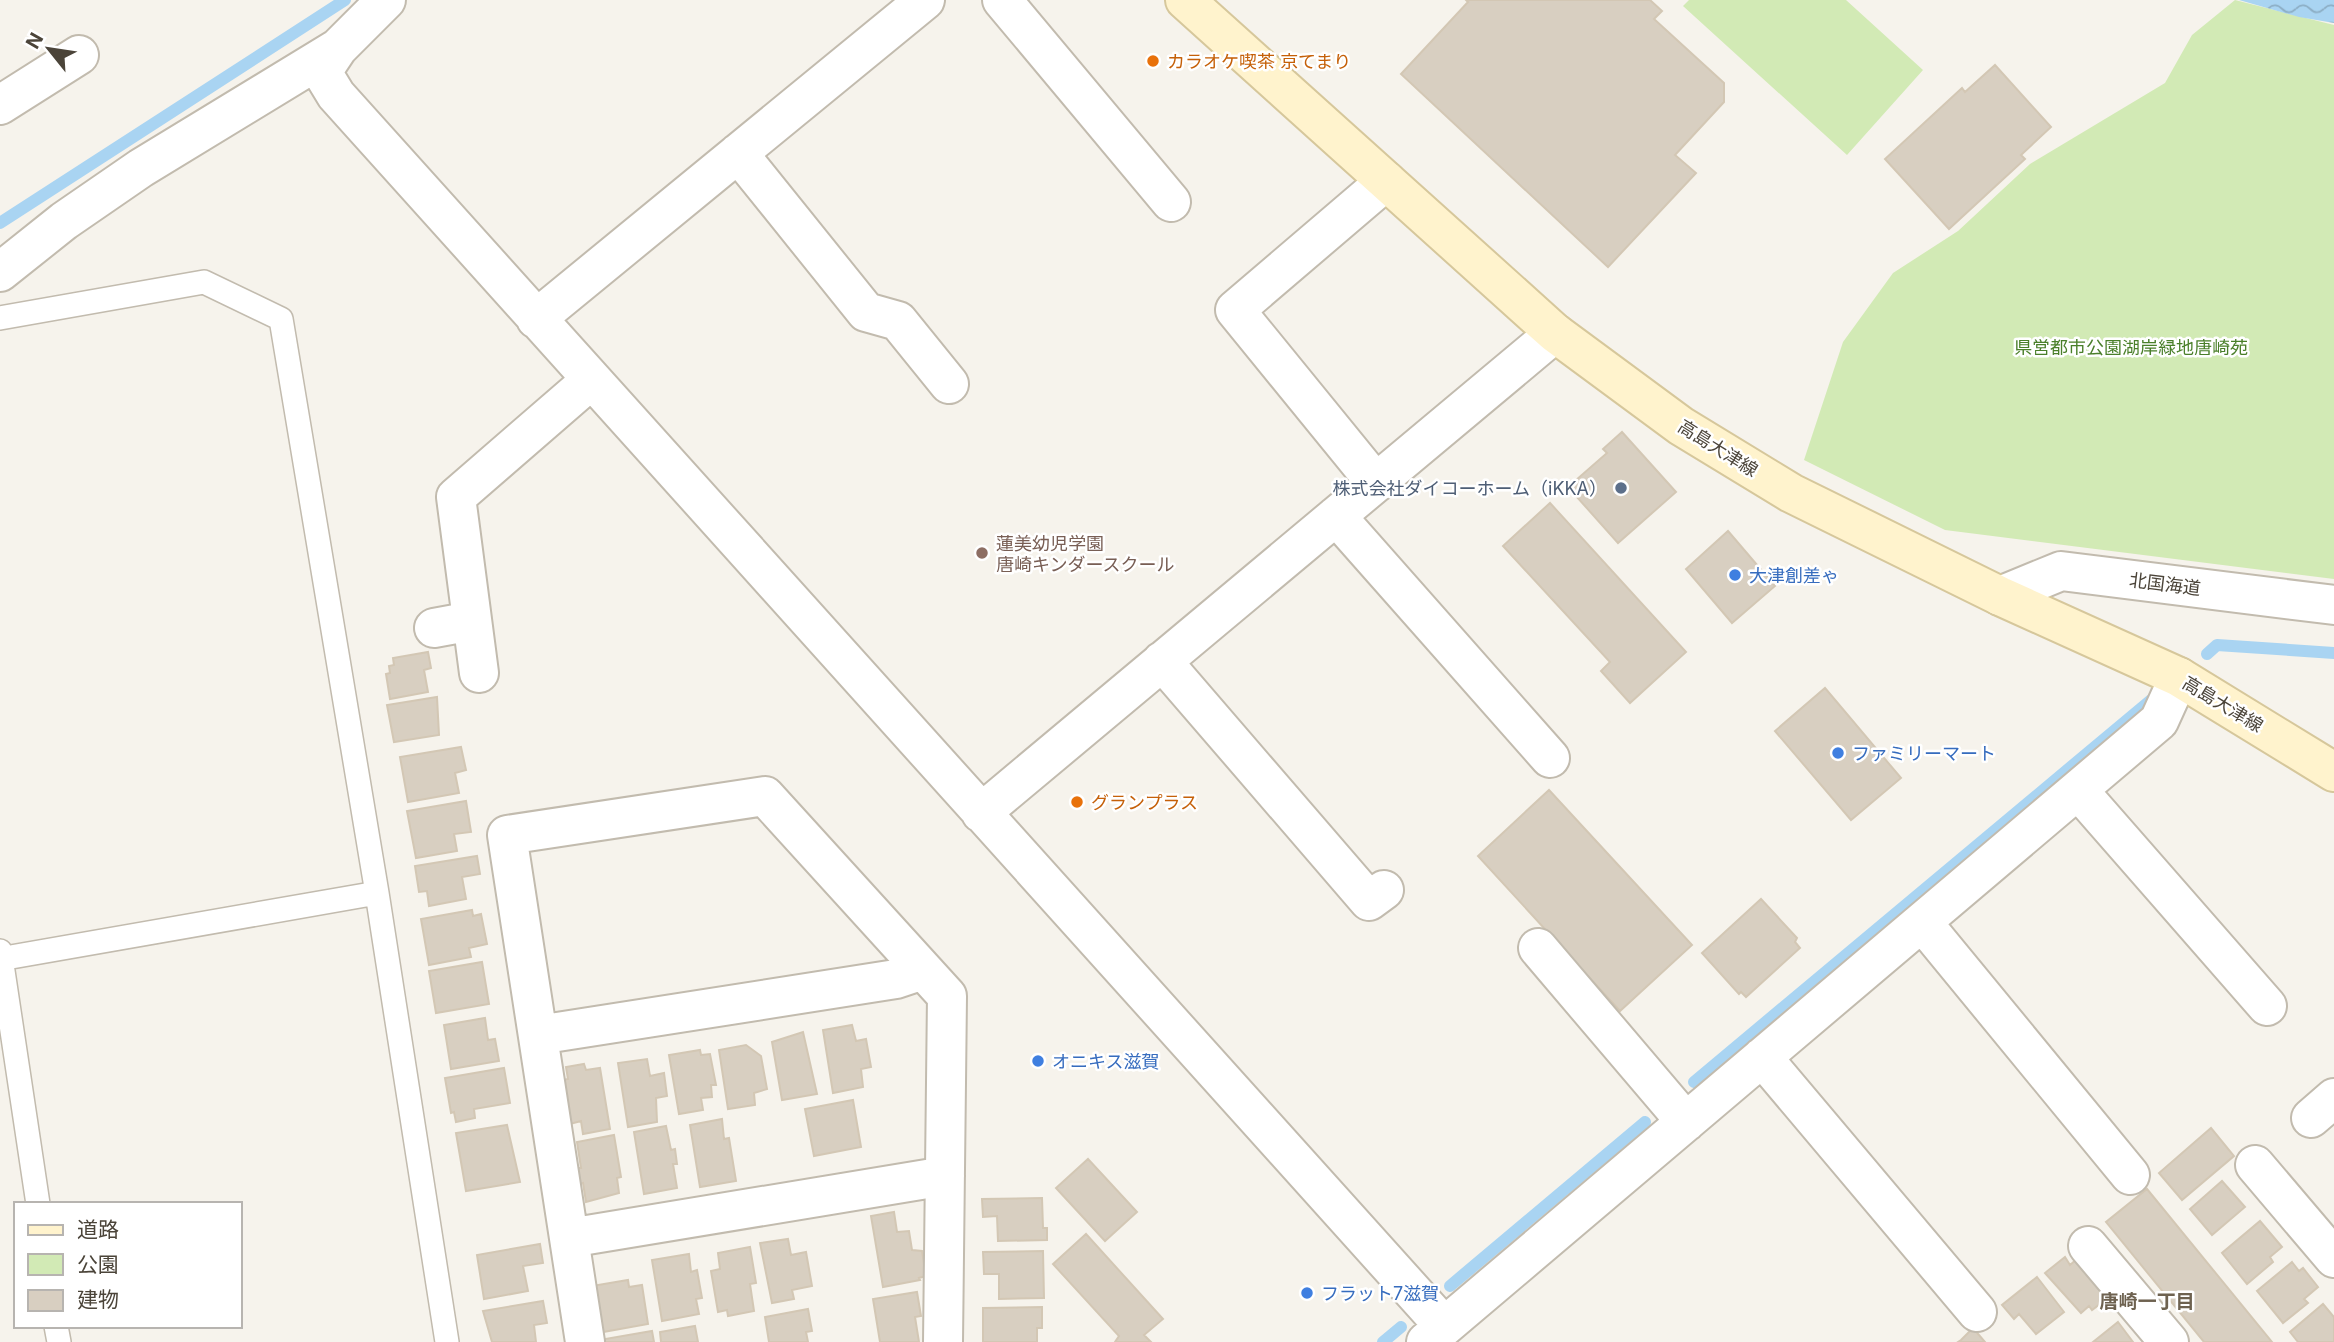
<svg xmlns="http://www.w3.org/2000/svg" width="2334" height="1342" font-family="Inter,'Noto Sans JP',sans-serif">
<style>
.green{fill:#d2eab5}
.water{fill:url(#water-waves)}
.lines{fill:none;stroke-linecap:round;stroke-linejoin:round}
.stream{stroke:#a9d4f2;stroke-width:12}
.building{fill:#d8cfc1;stroke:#d3c7b4;stroke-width:2}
.service-casing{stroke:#c2bbae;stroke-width:26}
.minor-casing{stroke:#c2bbae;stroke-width:42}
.secondary-casing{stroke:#d6c79b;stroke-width:42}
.service{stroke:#fff;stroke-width:23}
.minor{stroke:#fff;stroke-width:38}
.secondary{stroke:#fff3cd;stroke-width:38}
.food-dot{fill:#e8710a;stroke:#fff;stroke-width:2.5}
.service-dot{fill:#5c6f8a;stroke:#fff;stroke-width:2.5}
.education-dot{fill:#8d6e63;stroke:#fff;stroke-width:2.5}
.shop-dot{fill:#3f7fe0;stroke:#fff;stroke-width:2.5}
.labels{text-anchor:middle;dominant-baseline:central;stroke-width:5;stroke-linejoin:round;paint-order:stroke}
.food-label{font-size:18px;fill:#c56008;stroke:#fff;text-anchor:start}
.park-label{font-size:18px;fill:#4a7f2a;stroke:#fff}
.street-label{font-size:18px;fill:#4b4439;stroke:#fff}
.service-label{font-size:18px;fill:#4e5e75;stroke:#fff;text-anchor:end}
.education-label{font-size:18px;fill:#785e54;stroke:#fff;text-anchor:start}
.shop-label{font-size:18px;fill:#366cbe;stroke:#fff;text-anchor:start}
.neighbourhood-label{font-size:19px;font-weight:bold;fill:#6e6250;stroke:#fff}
</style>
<defs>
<pattern id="water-waves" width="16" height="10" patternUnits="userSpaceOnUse" patternTransform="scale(1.75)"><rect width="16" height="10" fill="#a9d4f2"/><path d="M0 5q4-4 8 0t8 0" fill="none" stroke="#8caec5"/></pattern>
</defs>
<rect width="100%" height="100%" fill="#f6f3ec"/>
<path class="green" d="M1689,0h157l77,70 -76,85 -164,-149z
M2235,0l99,25v554l-389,-49 -141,-70 39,-118 50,-69 65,-42 72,-67 135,-81 27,-48z"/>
<path class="water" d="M2239,0h95v23l-35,-6z"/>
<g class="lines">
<path class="stream" d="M0,223l345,-223
M2207,654l10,-9 117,8
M1694,1082l457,-382
M1450,1286l195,-164
M1383,1342l18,-15"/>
</g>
<path class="building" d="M1466,0h184l12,11 -8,8 70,64v19l-49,53 21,18 -88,94 -207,-193 67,-72z
M1995,65l56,62 -30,28 4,4 -76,70 -64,-70 77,-71 3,4z
M1622,432l54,60 -58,51 -50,-56 39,-34 -4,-4z
M1550,503l136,149 -56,51 -29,-32 9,-9 -107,-116z
M1728,531l47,55 -43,37 -46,-54z
M428,652l3,16 -7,2 4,22 -38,7 -4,-25 4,-1 -1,-7 5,-1 -1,-7z
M1825,688l76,90 -50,42 -76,-89z
M437,697l2,38 -45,7 -7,-37z
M461,747l5,23 -11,3 4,20 -51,9 -8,-45z
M1549,790l143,155 -72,66 -142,-155z
M466,801l5,31 -17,2 3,17 -41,7 -9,-47z
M477,856l3,18 -18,3 4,22 -37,7 -2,-15 -8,1 -4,-26z
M1761,899l36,39 -2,4 5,6 -54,49 -5,-5 -2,2 -37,-41z
M472,910l1,6 8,-2 6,30 -18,4 2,9 -42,8 -8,-46z
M482,962l7,42 -53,9 -7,-42z
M485,1018l3,22 7,-1 4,22 -48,8 -7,-44z
M852,1025l4,16 10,-2 5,28 -10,2 2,18 -30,6 -10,-63z
M803,1032l14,62 -35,6 -10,-58z
M746,1045l15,11 6,33 -13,4 1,12 -27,4 -9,-59z
M700,1050l1,5 9,-1 6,31h-5l1,12 -11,1 2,12 -24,4 -10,-59z
M647,1059l3,17 14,-3 3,23 -11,2 1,24 -29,5 -10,-64z
M584,1064l2,6 14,-2 10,61 -27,5 -2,-13 -11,3 -7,-44 5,-1 -2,-12z
M504,1068l6,35 -36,6 1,9 -19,4 -2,-10 -3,1 -6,-35z
M853,1100l8,47 -47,9 -9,-47z
M722,1119l2,20 5,-1 7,43 -36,6 -10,-62z
M507,1125l13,57 -54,9 -10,-58z
M666,1126l5,24 4,-1 2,15h-4l4,24 -33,6 -10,-62z
M2211,1128l23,28 -52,44 -23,-27z
M614,1135l7,42 -4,1 2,15 -33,9 -3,-19 -5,1 -2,-16h5l-4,-26z
M1088,1159l49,53 -32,29 -49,-53z
M2222,1181l23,26 -33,28 -22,-26z
M2147,1189l125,153h-68l-98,-120z
M1042,1198l1,30h4v12l-49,1 -1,-25 -14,1 -1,-18z
M894,1212l3,20 12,-1 3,19 10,1 4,25 -7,2 1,2 -37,7 -12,-71z
M2260,1221l22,26 -12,10 3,5 -26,22 -25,-31z
M1086,1234l77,85 -19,16 7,7h-36l4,-6 -66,-72z
M788,1239l3,16 15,-3 6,34 -20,4 2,9 -22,4 -12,-60z
M540,1244l3,19 -20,3 5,25 -44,8 -7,-44z
M750,1247l6,36 -6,1 4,27 -26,5 -1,-6 -9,2 -7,-41 9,-2 -2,-16z
M1043,1251l1,47 -45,1v-25h-15l-1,-22z
M689,1254l2,18 6,-2 5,28 -6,1 3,15 -37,7 -10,-61z
M2065,1257l5,8 7,-6 31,39 -16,12 -3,-4 -8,7 -36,-40z
M2292,1262l7,9 4,-3 15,19 -14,12 4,4 -25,20 -26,-32z
M2037,1277l27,35 -28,22 -17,-20 -5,5 -12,-14z
M628,1280l1,7 13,-2 6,39 -45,8 -11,-46z
M917,1292l4,24 -6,1 4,25h-39l-7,-43z
M543,1301l4,22 -13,2 2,17h-44l-9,-31z
M2323,1304l11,13v25h-36l-8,-10z
M1042,1307v21h-5v14h-54v-34z
M808,1309l4,22 -6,1 2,10h-39l-4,-25z
M2118,1322l15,20h-40z
M695,1326l3,16h-37l-1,-10z
M1973,1328l12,14h-27l3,-2z
M652,1331l2,11h-49v-3z"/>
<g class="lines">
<g class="service-casing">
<path id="service" d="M0,318l204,-36 77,37 96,574 70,449
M0,951l38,253
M0,959l377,-66
M56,1326l3,16"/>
</g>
<g class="minor-casing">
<path id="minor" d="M386,0l-48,48 -16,24 14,23 1108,1231
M1002,0l169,202
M0,105l79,-50
M738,153l128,159 32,9 51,63
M0,272l64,-51 77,-53 197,-120
M536,319l389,-319
M1376,483l-141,-173 151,-129
M1336,516l214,242
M2000,596l61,-25 273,34
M434,628l38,-7
M1162,661l207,240 15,-11
M479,673l-23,-176 135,-117
M2078,790l189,216
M981,813l574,-480
M1922,922l208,253
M1538,948l148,174
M538,1035l358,-56 27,-9
M1762,1057l215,255
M2311,1118l23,-20
M2255,1165l79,93
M569,1238l376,-62
M2088,1246l81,96
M585,1342l-78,-507 258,-39 182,200 -4,346
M1426,1342l733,-621 20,-44"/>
</g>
<g class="secondary-casing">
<path id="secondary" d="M1185,0l370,333 126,93 110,67 209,103 179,81 155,95"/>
</g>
<use href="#service" class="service"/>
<use href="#minor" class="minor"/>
<use href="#secondary" class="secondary"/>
</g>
<g class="food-dot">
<circle cx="1153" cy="61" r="7"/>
<circle cx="1077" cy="802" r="7"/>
</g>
<circle class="service-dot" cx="1621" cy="488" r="7"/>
<circle class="education-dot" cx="982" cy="553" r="7"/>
<g class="shop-dot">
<circle cx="1735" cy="575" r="7"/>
<circle cx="1838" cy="753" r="7"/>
<circle cx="1038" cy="1061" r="7"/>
<circle cx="1307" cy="1293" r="7"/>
</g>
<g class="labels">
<g class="food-label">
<text x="1167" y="61">カラオケ喫茶 京てまり</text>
<text x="1091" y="802">グランプラス</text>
</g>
<g class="park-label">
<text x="2131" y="347">県営都市公園湖岸緑地唐崎苑</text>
</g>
<g class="street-label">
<text transform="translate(1718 448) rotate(32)">高島大津線</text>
<text transform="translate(2165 584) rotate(7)">北国海道</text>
<text transform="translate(2223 704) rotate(31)">高島大津線</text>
</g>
<g class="service-label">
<text x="1607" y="488">株式会社ダイコーホーム（iKKA）</text>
</g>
<g class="education-label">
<text x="996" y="543">蓮美幼児学園<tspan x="996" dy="21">唐崎キンダースクール</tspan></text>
</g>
<g class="shop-label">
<text x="1749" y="575">大津創差ゃ</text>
<text x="1852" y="753">ファミリーマート</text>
<text x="1052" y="1061">オニキス滋賀</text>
<text x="1321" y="1293">フラット7滋賀</text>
</g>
<g class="neighbourhood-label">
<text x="2147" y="1301">唐崎一丁目</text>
</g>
</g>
<rect x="14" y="1202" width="228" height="126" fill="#ffffff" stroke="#b7b4b0" stroke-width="2"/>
<rect x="28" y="1225" width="35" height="10" fill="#fff3cd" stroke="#b7b4b0" stroke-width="2"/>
<text x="77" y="1237" font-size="21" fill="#4b4439">道路</text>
<rect x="28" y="1254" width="35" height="21" fill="#d2eab5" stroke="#b7b4b0" stroke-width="2"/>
<text x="77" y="1272" font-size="21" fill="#4b4439">公園</text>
<rect x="28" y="1290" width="35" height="21" fill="#d8cfc1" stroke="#b7b4b0" stroke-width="2"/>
<text x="77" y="1307" font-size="21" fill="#4b4439">建物</text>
<g transform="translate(49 49) rotate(300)" stroke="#ffffff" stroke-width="5" paint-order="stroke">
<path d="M0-5L12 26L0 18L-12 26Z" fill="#4b4439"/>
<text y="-10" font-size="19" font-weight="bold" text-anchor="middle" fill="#4b4439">N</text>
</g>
</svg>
